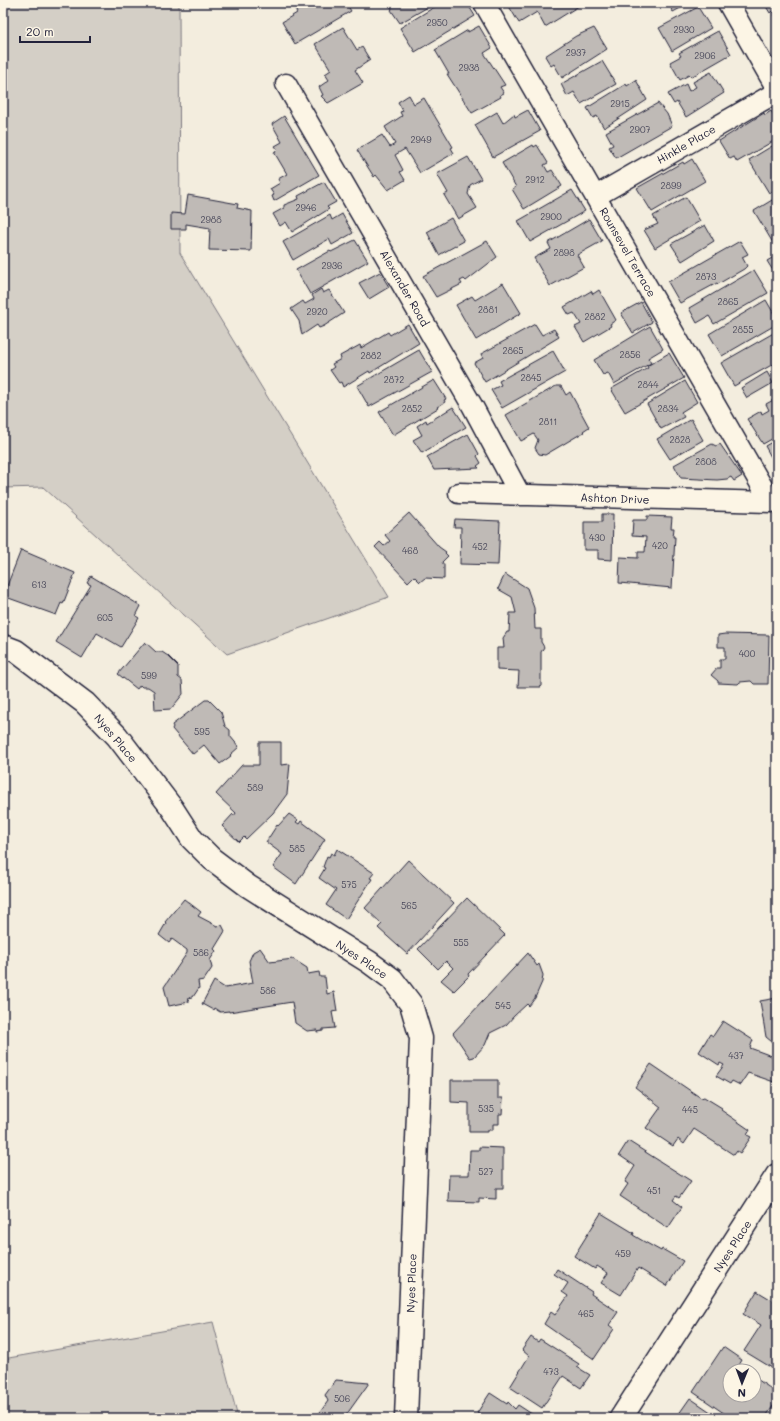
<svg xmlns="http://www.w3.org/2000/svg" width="780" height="1421" font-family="Mali,sans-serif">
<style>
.green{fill:#d4cfc6;stroke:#7b7880}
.building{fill:#bfbab6;stroke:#22223b}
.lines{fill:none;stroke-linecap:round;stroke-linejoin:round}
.street-casing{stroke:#22223b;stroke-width:23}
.secondary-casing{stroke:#22223b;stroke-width:25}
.street{stroke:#fcf5e5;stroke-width:20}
.secondary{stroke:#fcf5e5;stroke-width:22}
.labels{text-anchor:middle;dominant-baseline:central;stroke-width:3;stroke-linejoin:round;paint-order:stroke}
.number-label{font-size:9px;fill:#49485a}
.street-label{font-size:11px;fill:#22223b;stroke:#fcf5e5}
</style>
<rect width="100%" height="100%" fill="#f3edde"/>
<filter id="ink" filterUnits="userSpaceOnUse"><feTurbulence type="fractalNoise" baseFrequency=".025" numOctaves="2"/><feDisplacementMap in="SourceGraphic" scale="8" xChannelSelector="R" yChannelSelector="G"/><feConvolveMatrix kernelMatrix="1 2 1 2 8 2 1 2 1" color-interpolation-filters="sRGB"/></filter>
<g filter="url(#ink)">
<path class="green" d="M3,3h176l1,250 209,344 -162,57 -184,-167 -40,1z
M213,1322l25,96h-235v-59z"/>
<path class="building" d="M301,3h32v1l13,-1 5,8 -56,33 -13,-22 15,-9 -2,-4 7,-4z
M389,3h46l-35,20 -9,-13 1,-1z
M441,3h26l8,13 -60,36 -15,-24z
M507,3h75v1l-37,23 -8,-15 -18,11z
M668,3h22l-17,9z
M764,3h13v16l-5,-8 -2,2z
M698,7l13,21 -39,23 -13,-23z
M479,26l13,22 -8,5 21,32 -5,2 4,6 -4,2 1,2 -29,16 -25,-39h2l-14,-24 33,-20v2z
M343,27l14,23 5,-3 8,13 -15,10 8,13 -35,20 -7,-7 2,-1 -4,-8 10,-7 -4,-6 6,-4 -16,-26z
M594,28l13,21 -45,29 -8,-14 -3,2 -6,-10 31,-20z
M718,31l13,23 -40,23 -2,-2 -9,5 -10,-18 11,-6 -2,-3z
M602,61l14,23 -35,20 -7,-12 -7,4 -6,-12z
M711,72l13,21 -38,24 -9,-15 -3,2 -6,-10 18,-10 3,7 7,-4 -3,-5z
M636,80l11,20 -43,28 -7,-12 -4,2 -6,-10 39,-24 1,2z
M409,95l5,9 10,-6 29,49 -2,1 3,5 -34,20 -15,-24 -10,6 8,15 -3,2 5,8 -17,10 -12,-15 -2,2 -17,-27 25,-15 8,12 5,-3 -10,-17 17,-11 -2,-4 3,-1 -5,-9z
M658,103l9,11 5,12 -56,32 -7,-11 4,-2 -7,-13z
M528,110l12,21 -47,26 -18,-32 22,-13 6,11 11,-9 1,3z
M771,111l4,6 2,-1v23l-40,23 -3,-5 -4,2 -11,-18 45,-28 1,2z
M284,116l35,59 -45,26 -2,-5 2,-1 -4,-6 10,-6 -2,-4 9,-5 -13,-22 4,-2 -3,-4 7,-4 -10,-18z
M777,143v46l-8,4 -20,-33z
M533,145l1,2 3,-2 11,18 -4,2 4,7 4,-2 10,16 -38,23 -12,-20 4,-2 -14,-24z
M468,157l13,22 -11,6 -2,9 9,14 -19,11 -14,-24 4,-2 -11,-19z
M692,159l13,22 -53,31 -15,-24 46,-26 1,2z
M324,182l12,20 -9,5 2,2 -37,23 -6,-10 -6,4 -7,-12 11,-6v-3l15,-6 -1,-3z
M572,190l13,21 -55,31 -12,-21z
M188,195l50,9 -1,4 15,3 -1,40 -42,-1 1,-22 -24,-4v5h-15v-16l14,1z
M686,197l14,24 -45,27 -11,-18 14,-6 -5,-8z
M777,197v51h-1l-22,-37z
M342,214l11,19 -21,12 -3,-6 -36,21 -10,-18 47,-27 2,5z
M451,218l13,23 -25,14 -12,-23z
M589,219l13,22 -25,14 7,12 -34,19 -16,-28 17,-9 -3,-6z
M705,225l9,16 -32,20 -11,-17z
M355,240l13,21 -58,33 -14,-24 34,-19 1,1z
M487,241l10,16 -31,24 -2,-2 -4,2 2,3 -26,13 -13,-21z
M740,241l8,13 -6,3 5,9 -3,3 -26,15 -1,-1 -37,20 -12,-21z
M777,255v22l-10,-16z
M754,270l14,23 -54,31 -5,-8 -12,7 -8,-15z
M380,272l9,15 -20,12 -10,-16z
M503,283l18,30 -45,27 -20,-35 16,-9 3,4z
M321,289l2,4 6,-3 15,23 -20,13 -5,2 -2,-3 -15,10 -3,-14 -8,-12 12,-8 2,3 9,-5 -2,-4z
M599,290l17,30 -6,4 1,2 -27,16 -9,-15 6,-3 -7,-11 -5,2 -5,-8 27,-16 2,3z
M766,300l11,19v5l-55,32 -13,-22z
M641,302l11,20 -19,11 -12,-20z
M408,324l11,19 -49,30 -1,-2 -26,16 -2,-5 -2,1 -9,-13 4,-3 -2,-3 9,-5 -1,-3 20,-11 1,3 27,-16 2,3z
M535,324l7,11 12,-6 5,8 -74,45 -11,-19 9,-5 -2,-4z
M650,326l13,23 -15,9 3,5 -37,21 -6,-11 -5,2 -9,-15z
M777,331v31l-43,24 -13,-23z
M419,350l13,22 -63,35 -12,-21z
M553,351l12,21 -63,36 -11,-18 10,-5 -2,-4z
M669,353l15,25 -59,34 -14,-23 37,-21 -1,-2z
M767,372l6,11 -26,15 -6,-10z
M434,380l12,19 -2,1 1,2 -8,5 1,1 -45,27 -14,-23z
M685,381l12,21 -16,10 3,5 -23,12 -14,-25z
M556,386h5l5,9 4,-3 19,35 -6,4 1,1 -39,23 -6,-1 -4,-6 3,-8 -4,-6 -13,7 -15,-26z
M777,398v38l-14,8 -16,-25 14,-8 1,3 7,-4 -3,-6z
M453,407l13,20 -44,26 -9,-13 9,-5 -5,-9 9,-6 1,3z
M691,419l12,21 -33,19 -13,-20z
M468,434l11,20 -2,2 4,7 -4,3 2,2 -45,2 -7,-13z
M777,439v15l-6,3 -6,-11z
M712,444l4,2 4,-2 22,32 -8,5 -3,-4 -4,2 -10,1 -36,-2 -7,-13z
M409,513l30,34 7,5 -1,1 3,3 -6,6 2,3v14l-19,-1 -5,4 -6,-6 -6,6 -33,-35 5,-5 4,4 6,-5 -5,-6z
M602,514h11l-1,46 -14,-1v-9h-14v-28h18z
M647,516l25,1 -1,11h3l-1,9h2l-3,51 -53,-5 1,-26 18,1v-6h7l1,-15 -14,-1 1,-16h14z
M455,519l45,2 -2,44 -38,-1 1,-37h-7z
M21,550l54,23 -12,31 -2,-1 -5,12 -53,-19z
M505,574l22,14 7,20 1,21h6v13l3,5 -3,5v35h-23l1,-16 -22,-1v-22h7l-1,-10 4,-6h2l1,-19h6l-4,-16 -14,-8z
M91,576l50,30 -5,10 3,2 -18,29 -24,-14 -15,25 -26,-16 35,-57 -4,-2z
M725,634l44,1 -1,49h-14l-3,-3 -11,1 -2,2 -20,-1v-2l-7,-6 6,-7h3v-9h5v-12h-7v-12z
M145,642l11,10h6l6,4 10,10v11l4,3 1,14 -12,15 -16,1 -1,-19 -6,-4h-6l-2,-2 -3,4 -19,-15z
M205,700h4l12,12 4,14 5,4v6l9,11 -9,8 1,1 -11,8 -16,-19 -11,9 -21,-25 1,-2 -1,-2z
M259,742h22v23l9,-1 -3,30 -14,19 -27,26 -2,-2 -5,5 -17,-16 11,-12 1,2 2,-3 -20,-19 26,-29h17z
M289,814l9,6 -2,2 3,2 2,-3 24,18 -29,45 -23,-17 9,-13 -16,-12 11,-17 1,1z
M337,849l37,24 -4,5 2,1 -26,40 -20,-14 10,-15 -17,-12 6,-10 -2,-1 4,-11 2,1 2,-4 3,2z
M408,860l46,43 -47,51 -29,-26 4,-4 -17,-16z
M467,898l38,37 -37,39 1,2 -15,15 -13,-11 12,-12 -7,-7 -8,8 -20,-20z
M184,899l17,13 -3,4 19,10 5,-1 3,6 -11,18 2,2 -6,9 2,8 -8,12 -6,1 1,7 -6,9 -5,1 1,4 -20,4 -5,-19 23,-34v-3l-15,-11 -3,4 -10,-8 7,-12 -1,-1z
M260,948l10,14 23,-3 14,9 1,6 11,-2 1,5h5l2,17 7,-2 3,19 -5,1 3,16 -12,1v2l-6,1v-2l-10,1 -12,-8 -3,-21 -63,10v-1l-9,1 -6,-4 -1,2 -11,-6 12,-23 11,7 28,-5 -4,-22 4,-9z
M528,953l9,13 2,-2 4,11 -1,7 -7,16 -6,8 -2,-2 -13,12 -8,9 -16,8 -5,12 -11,12 -4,1 -17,-25z
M777,998v48l-11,-9 -6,-36z
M723,1021l30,19 -3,8 27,10v25l-29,-10 -8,12 -8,-4 -2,3 -14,-8 8,-11 -4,-2 -1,2 -20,-13 11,-18 3,2z
M651,1064l50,34 3,-1 18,11 -1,2 29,20 -3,5 4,2 -11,16 -3,-2 -3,4 -40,-26 -10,15 -6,-5 -5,7 -27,-18 15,-21 -26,-20z
M451,1080h47v18h5l-1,16h-3v10h-6v6h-5v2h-19v-29l-18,-1z
M628,1141l63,40 -12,17 -3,-2 -3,4 9,7 -14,21 -48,-32 8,-12 -3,-2 10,-16 -16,-11z
M479,1147l24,1v40h-7v11l-17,-1v4l-31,-1 1,-26h20l1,-25h9z
M601,1213l33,20 -1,2 10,6 18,10 1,-2 21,12 -16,25 -29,-18 -17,27 -20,-12 7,-10 -11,-7 -2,3 -21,-13z
M557,1269l35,23 -1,2 27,18 -9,13 5,4 -20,30 -50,-35 7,-12 4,3 13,-19 -6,-4 6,-9 -14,-9z
M757,1291l20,12v7l-2,4 2,2v55l-33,-20 17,-26 -18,-11z
M531,1337l7,5 2,-3 39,25 -2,3 13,8 -9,13 -18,-12 -21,32 -32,-21 19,-31 -7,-6z
M723,1347l19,13 -4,7 7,4h-15v24h24v-18l23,16v7l-12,18h-34l-38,-26z
M336,1380l33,3 -25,35h-28l12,-17 -3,-6z
M490,1393l17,11 1,-2 7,7 3,-4 20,13h-53l-8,-5z
M690,1398l25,17 1,3h-40z"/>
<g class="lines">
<g class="street-casing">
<path id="street" d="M484,3l287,499
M728,3l49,86
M286,84l187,323 47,88
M596,196l181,-104
M459,493l312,9"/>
</g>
<g class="secondary-casing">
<path id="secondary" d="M3,646l13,5 69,52 32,33 55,72 20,31 20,20 36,27 121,76 23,17 19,25 10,34 -15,380
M621,1418l156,-243"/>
</g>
<use href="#street" class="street"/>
<use href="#secondary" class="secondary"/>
</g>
</g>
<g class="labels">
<g class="number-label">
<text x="437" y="22">2950</text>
<text x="684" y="29">2930</text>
<text x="576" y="52">2937</text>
<text x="705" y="55">2906</text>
<text x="469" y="67">2938</text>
<text x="620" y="103">2915</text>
<text x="640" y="129">2907</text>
<text x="421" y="139">2949</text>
<text x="535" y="179">2912</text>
<text x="671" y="185">2899</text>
<text x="306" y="207">2946</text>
<text x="551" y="216">2900</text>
<text x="211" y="219">2988</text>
<text x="564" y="252">2898</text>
<text x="332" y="265">2936</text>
<text x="706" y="276">2873</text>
<text x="728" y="301">2865</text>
<text x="488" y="309">2881</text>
<text x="317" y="311">2920</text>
<text x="595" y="316">2882</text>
<text x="743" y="329">2855</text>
<text x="513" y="350">2865</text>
<text x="630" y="354">2856</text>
<text x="371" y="355">2882</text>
<text x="531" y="377">2845</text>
<text x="394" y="379">2872</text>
<text x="648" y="384">2844</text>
<text x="412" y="408">2852</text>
<text x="668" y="408">2834</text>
<text x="548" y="421">2811</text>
<text x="680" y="439">2828</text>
<text x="706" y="461">2808</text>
<text x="597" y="537">430</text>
<text x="660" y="545">420</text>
<text x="480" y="546">452</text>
<text x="410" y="550">468</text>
<text x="39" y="584">613</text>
<text x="105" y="617">605</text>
<text x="747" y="653">400</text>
<text x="149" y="675">599</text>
<text x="202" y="731">595</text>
<text x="255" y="787">589</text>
<text x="297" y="848">585</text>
<text x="349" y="884">575</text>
<text x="409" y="905">565</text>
<text x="461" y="942">555</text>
<text x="201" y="952">586</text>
<text x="268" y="990">586</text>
<text x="503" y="1005">545</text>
<text x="736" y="1055">437</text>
<text x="486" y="1108">535</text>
<text x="690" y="1109">445</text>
<text x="486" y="1171">527</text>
<text x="654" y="1190">451</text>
<text x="623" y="1253">459</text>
<text x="586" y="1313">465</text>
<text x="551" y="1371">473</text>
<text x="342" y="1398">506</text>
</g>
<g class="street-label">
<text transform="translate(686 144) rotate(-30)">Hinkle Place</text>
<text transform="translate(628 252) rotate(60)">Rounsevel Terrace</text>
<text transform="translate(405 288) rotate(60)">Alexander Road</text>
<text transform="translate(615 498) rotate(2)">Ashton Drive</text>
<text transform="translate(116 738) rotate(50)">Nyes Place</text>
<text transform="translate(362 959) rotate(34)">Nyes Place</text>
<text transform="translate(732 1246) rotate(-57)">Nyes Place</text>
<text transform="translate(411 1283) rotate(-88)">Nyes Place</text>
</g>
</g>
<rect width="780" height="1421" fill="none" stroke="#fcf5e5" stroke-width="16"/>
<rect x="8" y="8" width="764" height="1405" fill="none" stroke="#22223b" stroke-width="1.5" filter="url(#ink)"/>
<g transform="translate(742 1383) rotate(181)"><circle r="19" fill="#fcf5e5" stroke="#a5a1a1"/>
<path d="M0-3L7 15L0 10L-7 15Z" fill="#22223b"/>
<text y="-6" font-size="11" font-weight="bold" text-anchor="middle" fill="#22223b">N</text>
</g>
<path d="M20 36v6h70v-6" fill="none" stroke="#22223b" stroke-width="2"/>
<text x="26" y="36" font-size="12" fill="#22223b" stroke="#fcf5e5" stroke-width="3" paint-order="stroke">20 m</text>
</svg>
